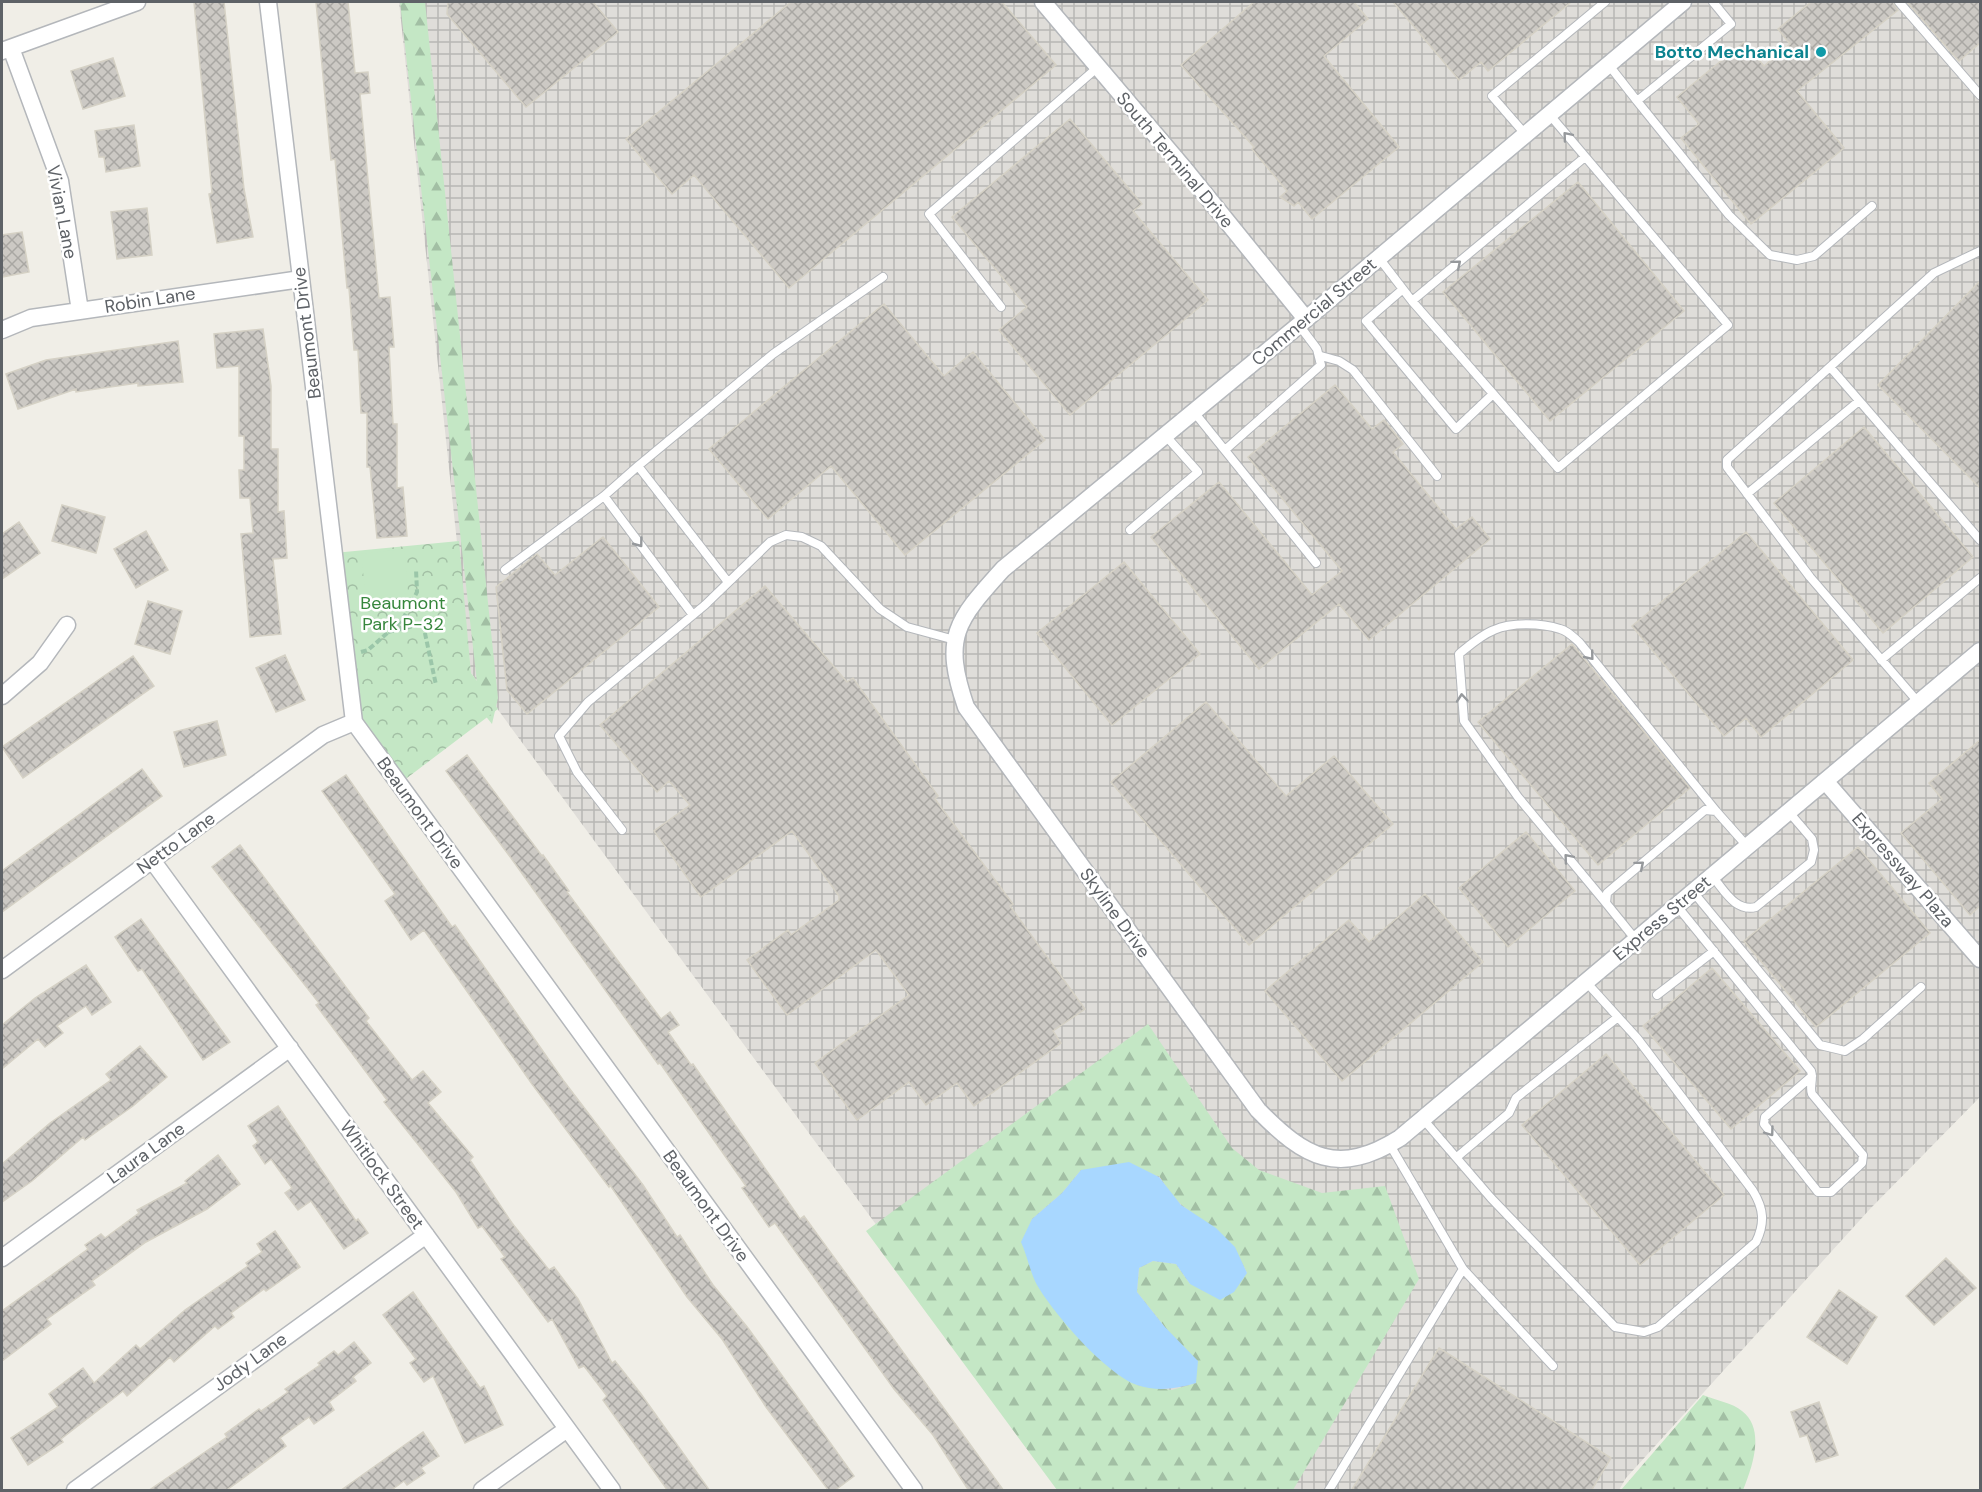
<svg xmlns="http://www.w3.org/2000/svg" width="1982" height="1492" font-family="'DM Sans',sans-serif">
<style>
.industrial{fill:url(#industrial-grid)}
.forest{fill:url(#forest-firs);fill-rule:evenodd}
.park{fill:url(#park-crowns)}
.garden{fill:#c4e7c5}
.water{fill:#a8d7ff}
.building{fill:url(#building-cross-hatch);stroke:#d5d1c5;stroke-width:1.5}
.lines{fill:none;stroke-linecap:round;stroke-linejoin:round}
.lane-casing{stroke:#b4b7bb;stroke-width:10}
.street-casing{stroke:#b4b7bb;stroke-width:19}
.path{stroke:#9bc6a9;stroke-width:4;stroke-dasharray:6 3;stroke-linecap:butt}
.lane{stroke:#fff;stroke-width:8}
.street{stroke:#fff;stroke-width:16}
.oneway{stroke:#96999c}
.culture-dot{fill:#0f9aa8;stroke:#fff;stroke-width:2}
.labels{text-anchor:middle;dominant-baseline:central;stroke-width:5;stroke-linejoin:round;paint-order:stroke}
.culture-label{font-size:18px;font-weight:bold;fill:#0d838f;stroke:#fff;text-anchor:end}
.street-label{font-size:18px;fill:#5e6267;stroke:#fff}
.park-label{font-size:18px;fill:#36863c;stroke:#fff}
</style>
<defs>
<pattern id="industrial-grid" width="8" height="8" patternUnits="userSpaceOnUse" patternTransform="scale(1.5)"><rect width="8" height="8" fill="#dfddd9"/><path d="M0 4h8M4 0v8" fill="none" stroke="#b8b7b4"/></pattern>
<pattern id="forest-firs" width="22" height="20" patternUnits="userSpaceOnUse" patternTransform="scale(1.5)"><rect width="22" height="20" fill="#c4e7c5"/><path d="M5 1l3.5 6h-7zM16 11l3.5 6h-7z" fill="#a2bfa4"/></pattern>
<pattern id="park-crowns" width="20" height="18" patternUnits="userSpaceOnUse" patternTransform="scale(1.5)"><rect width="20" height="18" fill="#c4e7c5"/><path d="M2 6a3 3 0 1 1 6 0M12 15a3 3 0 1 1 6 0" fill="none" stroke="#a2bfa4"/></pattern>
<pattern id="building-cross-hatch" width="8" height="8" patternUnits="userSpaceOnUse" patternTransform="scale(1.5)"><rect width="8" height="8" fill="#ccc9c4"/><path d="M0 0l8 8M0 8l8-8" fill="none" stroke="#a9a7a3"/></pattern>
</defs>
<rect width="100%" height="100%" fill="#f0eee7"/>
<path class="industrial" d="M399,2h1581v1095l-110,112 -244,269 -7,12h-548l-600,-817z"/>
<path class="forest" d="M400,2h25l73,696 -6,26 -12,-15z
M1148,1024l84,124 27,22 63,23 63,-7 34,93 -126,211h-236l-191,-259zM1081,1170l78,6c7,10 14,22 24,30 33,26 45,25 64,67l-57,11 -14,-20 -23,-3 -14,7 -2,24 27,34 32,57 -24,7 -35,-5 -105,-166 30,-26z
M1703,1395c12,5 30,8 39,16 24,18 10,57 1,79h-122z"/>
<path class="park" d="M459,541l12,132 27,36 -99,75 -45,-62 -20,-169z"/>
<path class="garden" d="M404,549l4,44 -42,4 -5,-43z"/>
<path class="water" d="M1129,1162l30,15 22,28 35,23 19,19 12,26 -13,19 -14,8 -30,-16 -14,-20 -23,-3 -14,7 -2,24 27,34 34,35 -2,22c-20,6 -39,9 -59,2 -31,-11 -83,-71 -100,-100 -7,-13 -10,-30 -16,-43l11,-23 30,-26 19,-23z"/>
<path class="building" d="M194,2h30l20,187 9,48 -36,6 -8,-49 3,-1z
M316,2h32l7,71 13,-1 2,21 -10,1 19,204 11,-1 4,50h-5l4,77h4v64l6,-1 4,49 -30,2 -7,-71h-3v-54h-6l-3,-63h-4l-5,-62h-2l-12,-129 -4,1z
M448,2h145l25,30 -92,75 -79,-93z
M791,2h211l54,63 -267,223 -95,-113 -22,19 -46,-55z
M1254,2h100l14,17 -44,37 75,91 -87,72 -14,-17 -4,4 -14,-9 7,-6 -35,-42 2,-2 -73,-82z
M1393,2h178l-83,69 -7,-9 -22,18z
M1811,2h82l5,8 -101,81 47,57 -93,76 -70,-86 18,-14 -22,-27 67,-55 20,24 26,-22 -12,-15z
M1907,2h73v41l-21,18z
M113,58l12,38 -42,13 -12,-38z
M1070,119l72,85 -9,7 75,89 -138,115 -71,-85 28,-23 -75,-90z
M134,125l6,41 -34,6 -2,-15h-5l-4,-26z
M1578,182l106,129 -134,110 -107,-129z
M147,208l5,47 -35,4 -6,-47z
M22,232l7,40 -27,5v-42z
M1980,281v207l-102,-103z
M884,304l60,72 29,-24 72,88 -140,115 -74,-89 -63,53 -59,-70z
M263,329l8,57v63h7v63l6,-1 3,47 -14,1 8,75 -31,3 -9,-103 12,-1 -3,-35h-10l-1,-28h5v-34h-5v-70l-22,2 -3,-34z
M178,341l5,41 -45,4v-3l-62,9v-3l-58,20 -12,-35 40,-14z
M1335,385l37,44 12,-9 19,24 -10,8 63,77 16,-12 18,22 -121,101 -30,-36 -80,65 -108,-132 68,-55 93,113 30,-24 -94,-114z
M1864,427l109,130 -90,76 -109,-130z
M62,505l43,12 -9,36 -44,-12z
M19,522l21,31 -38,26v-45z
M146,531l22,39 -32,18 -22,-39z
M1746,532l107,128 -92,77 -15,-19 -22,18 -92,-110z
M603,537l56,70 -132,107 -20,-24 -11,-103 41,-33 18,21z
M1124,562l76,92 -88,71 -75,-92z
M765,586l82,96 6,-4 85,118 -3,3 78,105 -3,2 75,103 -32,22 8,12 -87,63 -17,-23 -31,22 -17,-23 -52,38 -42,-57 94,-68 -33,-45 -89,65 -40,-55 41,-30 3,5 48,-35v-4l-47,-65 -91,66 -47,-66 36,-26 -21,-24 -12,11 -57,-67z
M148,601l34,10 -12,43 -35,-10z
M1572,644l118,144 -92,77 -120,-143z
M285,655l20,45 -29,12 -20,-44z
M133,656l21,30 -131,92 -21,-31z
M1206,702l80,94 48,-40 59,68 -144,121 -138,-163z
M217,721l9,34 -42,12 -10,-35z
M1980,740v166l-10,9 -69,-82 41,-34 -13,-16z
M467,755l75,101 1,-1 26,36 -2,1 94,127 9,-7 9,13 -11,7 23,33 2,-1 107,155 4,-3 200,275h-35l-36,-56 -39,-46 -119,-166 -6,4 -27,-39 4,-2 -86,-123 -2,1 -147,-206 -65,-87z
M142,769l20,27 -160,116v-41z
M346,775l106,152 3,-2 108,155 80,105 34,52 3,-2 33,50 35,43 106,148 -20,15h-5l-63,-84 -44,-68 -35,-42 -77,-112 -1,2 -77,-103 -108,-154 -13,10 -26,-39 10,-7 -73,-103z
M1526,832l49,59 -67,56 -49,-59z
M240,845l129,173 -3,3 46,59 11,-9 18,21 -13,11 45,54 -3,3 42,63 37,47 5,-3 24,32 34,64 3,-2 26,33 69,97h-42l-65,-91 4,-4 -23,-30 -5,2 -27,-49 -4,3 -47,-63 4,-2 -23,-31 -4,2 -22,-36 -72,-90 3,-2 -71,-95 3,-2 -107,-136z
M1858,847l72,86 -114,94 -72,-86z
M1425,894l58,68 -141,119 -77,-90 84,-71 20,22z
M141,919l89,123 -27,18 -61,-91 -4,2 -23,-34z
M86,965l25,37 -19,13 -6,-9 -29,20 6,7 -18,14 -7,-8 -36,30v-44l33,-27z
M1712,968l88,103 -69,58 -88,-103z
M140,1046l27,31 -34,29 -48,34 -2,-3 -51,44 -30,21v-38l48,-41 61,-43 -5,-6z
M1606,1054l118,141 -84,70 -118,-140z
M278,1106l78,115 2,-2 10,14 -24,16 -33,-48 -13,9 -13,-17 7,-5 -21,-29 -6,5 -12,-18 5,-4 -10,-16z
M218,1155l22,29 -33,25 -61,33 -54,39 3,4 -48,34 4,5 -49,37v-50l86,-62 -3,-4 16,-11 4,4 34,-25 -2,-3 50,-27 -2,-2z
M275,1231l25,36 -34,24 -2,-2 -33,24 3,4 -16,12 -3,-3 -41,36 -4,-5 -43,39 -4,-5 -62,48 2,3 -35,23 -17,-27 47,-31 -9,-13 34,-26 11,15 42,-38 4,4 45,-39 63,-44 -2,-3 16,-11 -5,-8z
M1946,1258l30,30 -42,37 -28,-29z
M1839,1290l38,27 -30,47 -40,-27z
M413,1292l67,96 4,-2 19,39 -38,18 -32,-67 -9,6 -14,-19 6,-4 -33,-44z
M354,1342l17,21 -18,14 3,4 -27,21 5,8 -20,14 -5,-7 -29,21 6,8 -48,36 -13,9h-77l79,-54 -2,-3 34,-25 2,2 27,-19 -3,-3 35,-24 -2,-2 16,-12 4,4z
M1439,1348l172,110 -20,33h-240z
M1819,1402l19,53 -22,7 -9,-27 -7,2 -9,-25z
M423,1432l16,24 -18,12 4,5 -18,12 -3,-4 -14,10h-50z"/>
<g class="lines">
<g class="lane-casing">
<path id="lane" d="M1899,2l81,93
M1608,64l29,37 94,-77 -18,-22
M1637,101l92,114 41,40 27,5 17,-4 58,-50
M1525,134l-33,-38 113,-94
M1379,258l33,43 146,167 170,-143 -179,-211
M1403,289l-37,32 90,108 37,-35
M1412,301l173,-144
M1001,307l-72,-93 169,-147
M1321,356l18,5 14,9 84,106
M1830,367l150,173
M1194,412l122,151
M1225,450l96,-85 -4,-16 -18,-24
M1747,494l112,-93
M604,496l89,119
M1130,530l68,-58 -33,-37
M505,570l99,-74 34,-30
M728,582l-90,-116 135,-112 110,-77
M1881,660l99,-82
M1918,702l-108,-125 -83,-110v-7l207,-187 46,-22
M622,830l-45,-58 -18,-36 29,-34 117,-97 65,-63 16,-7 16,2 19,9 59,63 27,18 48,13
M1712,876c13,15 23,36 44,31l55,-45 3,-12 -2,-11 -24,-28
M1694,893l126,152 25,6 18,-12 58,-52
M1606,903l-88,-106 -54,-76 -5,-67c11,-9 22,-19 35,-24 17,-8 48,-7 66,-1 8,2 13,8 19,13l137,169
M1677,906l134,165c3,8 -2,16 1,23l51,61 -1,8 -31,29h-13l-54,-68 1,-7 47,-41
M1636,940l-30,-37 1,-10 98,-83 11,1 31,35
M1657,995l57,-44
M1423,1119l68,79 124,129 29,5 14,-5 98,-85c9,-19 8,-33 -3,-51l-116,-153 -50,-55
M1457,1157l52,-44 7,-15 102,-81
M1463,1269l90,97
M1329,1490l134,-221 -73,-124"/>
</g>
<g class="street-casing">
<path id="street" d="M268,2l86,720 560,768
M1043,2l144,170 119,147
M1683,2l-384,323 -296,244c-47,52 -61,68 -37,138l292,403c47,48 80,67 142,28l580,-487
M11,48l49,133 20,130
M2,51l135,-49
M2,330l29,-12 270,-39
M2,696l38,-33 27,-38
M1825,781l155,178
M152,860l460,630
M2,970l321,-235 31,-13
M2,1258l288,-210
M75,1490l351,-255
M482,1490l85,-61"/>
</g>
<path class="path" d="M388,632l35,-8 13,61
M361,652l7,-2 35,-31 14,-27 -1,-23"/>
<use href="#lane" class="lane"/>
<use href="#street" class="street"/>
</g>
<defs><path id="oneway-chevron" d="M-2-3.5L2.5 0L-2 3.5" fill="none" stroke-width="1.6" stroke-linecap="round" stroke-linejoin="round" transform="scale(1.5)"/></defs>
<g class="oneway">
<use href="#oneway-chevron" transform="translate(1567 136) rotate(-130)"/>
<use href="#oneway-chevron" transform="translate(1457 264) rotate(-40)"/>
<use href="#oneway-chevron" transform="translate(639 543) rotate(53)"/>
<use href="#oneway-chevron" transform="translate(1590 656) rotate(51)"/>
<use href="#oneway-chevron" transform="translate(1462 698) rotate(-95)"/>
<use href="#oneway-chevron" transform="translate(1568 858) rotate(-130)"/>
<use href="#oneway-chevron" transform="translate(1640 865) rotate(-40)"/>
<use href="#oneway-chevron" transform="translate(1770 1132) rotate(54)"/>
</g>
<circle class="culture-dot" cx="1821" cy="52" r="6"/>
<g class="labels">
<g class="culture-label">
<text x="1809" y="52">Botto Mechanical</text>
</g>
<g class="street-label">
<text transform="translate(1175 160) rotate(50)">South Terminal Drive</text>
<text transform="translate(62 212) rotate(79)">Vivian Lane</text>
<text transform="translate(150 300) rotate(-9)">Robin Lane</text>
<text transform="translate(1314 312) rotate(-40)">Commercial Street</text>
<text transform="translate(307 333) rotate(-97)">Beaumont Drive</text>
<text transform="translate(420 813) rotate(54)">Beaumont Drive</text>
<text transform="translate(176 843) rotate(-36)">Netto Lane</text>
<text transform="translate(1903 870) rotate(49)">Expressway Plaza</text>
<text transform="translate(1115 913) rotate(54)">Skyline Drive</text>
<text transform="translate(1662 918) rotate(-40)">Express Street</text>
<text transform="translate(146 1153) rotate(-36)">Laura Lane</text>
<text transform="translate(382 1175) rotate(54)">Whitlock Street</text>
<text transform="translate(706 1206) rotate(54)">Beaumont Drive</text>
<text transform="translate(250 1362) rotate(-36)">Jody Lane</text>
</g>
<g class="park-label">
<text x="403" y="603">Beaumont<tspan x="403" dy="21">Park P-32</tspan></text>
</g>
</g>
<rect width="1982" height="1492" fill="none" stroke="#5e6267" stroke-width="6"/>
</svg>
